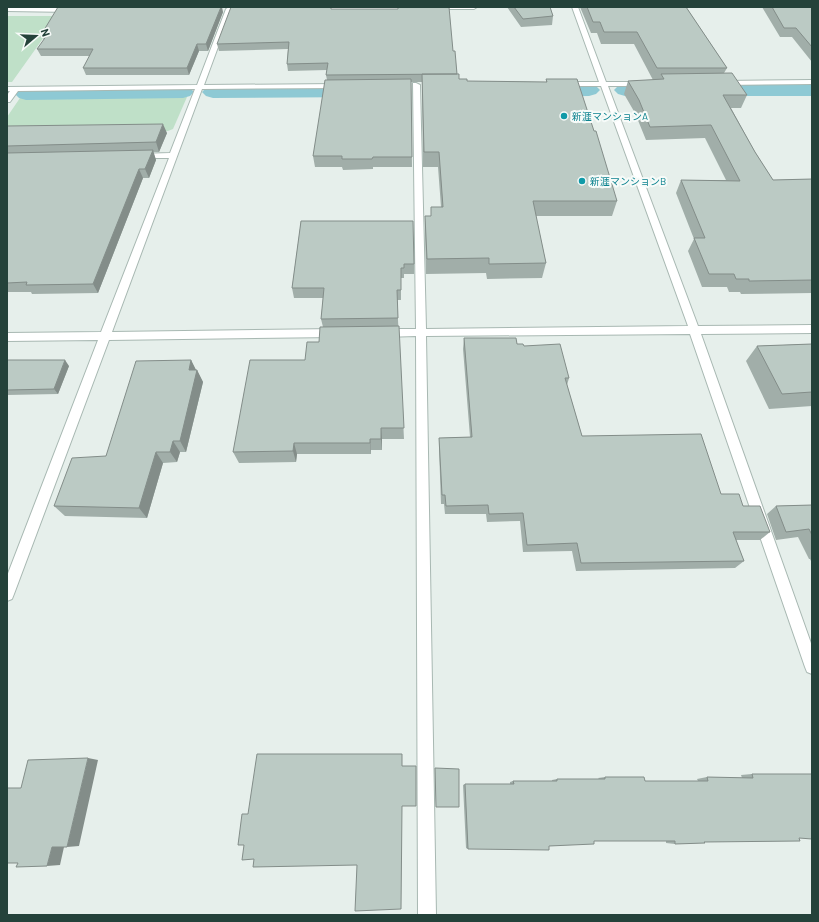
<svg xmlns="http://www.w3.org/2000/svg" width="819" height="922" font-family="Barlow,'Noto Sans JP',sans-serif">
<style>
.green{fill:#bfe0c8}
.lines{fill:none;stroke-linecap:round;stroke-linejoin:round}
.canal{fill:#8ec9d4;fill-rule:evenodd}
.minor-casing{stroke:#a8b8b2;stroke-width:2}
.minor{fill:#fff;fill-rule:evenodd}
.wall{fill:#a1aea9}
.shaded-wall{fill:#838d89}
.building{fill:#bbcac4;stroke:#838d89}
.culture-dot{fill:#0f9aa8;stroke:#f7fbf9;stroke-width:1.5}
.labels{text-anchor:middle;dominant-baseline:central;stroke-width:4;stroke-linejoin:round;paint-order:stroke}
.far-culture-label{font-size:10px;fill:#0d838f;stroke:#f7fbf9;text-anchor:start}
</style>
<rect width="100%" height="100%" fill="#e6efeb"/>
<path class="green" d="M7,16h52l-47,66h-5z
M183,95l4,2 -14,32 -5,2 -161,3v-17l13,-19z"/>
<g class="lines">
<path class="canal" d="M589,84l7,2 4,4 -4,4 -7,2 -57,1 -7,-2 -4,-4 4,-4 7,-2z
M625,84h187v12h-187l-7,-2 -4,-4 4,-4z
M370,85l7,2 4,4 -4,4 -7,2 -157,1 -7,-2 -4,-4 4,-4 7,-2z
M183,86l7,2 4,4 -4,4 -7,2 -157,2 -7,-2 -4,-4 4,-4 7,-2z"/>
<g class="minor-casing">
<path id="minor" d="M7,7l65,1 3,2 -3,2 -65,-1z
M229,7l3,2 -28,76 135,-1 4,2 -4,2 -137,1 -90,243 224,-3 4,1 1,3 -1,3 -4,1 -227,3 -95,254 -2,5 -5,2v-25l91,-236 -91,1v-8l94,-1 68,-174h-31l-4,-2 4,-2 32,-1 25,-64 -177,2 -8,11h-3v-7l3,-4h-3v-4l190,-2 29,-76z
M314,7h103l-3,2 -98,1 -2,-1z
M431,7h46l-3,2h-40z
M572,7h6l28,75h37l4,2 -4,2h-35l90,240 114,-1v8l-111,1 111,312v28l-5,-2 -2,-5 -115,-333 -264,2 10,579h-18l-2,-579 -32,1 -4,-1 -1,-3 1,-3 4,-1h32l-3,-246h3l4,2 6,244 262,-3 -87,-240h-38l-4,-2 4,-2h36z
M812,80v4l-89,1 -4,-2 4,-2z"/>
</g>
<use href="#minor" class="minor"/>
</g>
<path class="wall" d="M507,7h43l3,9 -1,9 -31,2z
M580,7h106l41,61 -3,5 23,22 -6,13h-10l24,44 18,28 39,-1v114l-71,1 -1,-2h-11l-2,-5h-25l-14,-36 6,-12 -18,-46 5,-13h45l-21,-42 -59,2 -11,-27 -11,-19 4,-13 25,-1 -19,-36h-33l-4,-11h-6z
M762,7h50v55l-20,-25h-12z
M332,9l121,42 4,23 2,5 8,2 79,1v-3l71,122 -5,15h-76l10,47 -4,15 -55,1 -1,-6 -60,1 -1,-43v-15h6v-9h10l-3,-40h-15l-1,-85h-11l1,85h-39v2l-30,1 -1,-3h-27l-2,-11 14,-76 -1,-5 1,-5 -39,1 -1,-7 1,-15 -69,2 -2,-7z
M223,12l-15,39h-9l-10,24h-103l-3,-7 7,-12h-49l-4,-7 7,-9 -3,-5z
M7,126l160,7 -8,19h-6l3,8 -7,18h-6l-45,115 -66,1 -1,-2h-24z
M301,221l113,43v10h-10v4h-3v22h-4l7,139h-22v11h-11v4h-74l-1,8 -57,1 -6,-11 86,-110 4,-15 -2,-8 2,-21h-29l-2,-10z
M464,338l53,6 7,2 45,32 -2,7 15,51 139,58 22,12 27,26 -10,8h-24l8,21 -9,7 -159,3 -4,-20 -49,1 -3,-31 -33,1 -1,-8h-41l-1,-10h-3l-2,-56v-10l31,-1 -7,-88z
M812,344v62l-43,3 -23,-48 11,-15z
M7,360l62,6 -11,28 -51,1z
M191,360l5,10h1l6,12 -17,70h-6l-3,10 -14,1 -16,55 -82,-2 -11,-10 52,-50z
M812,505v58l-2,-4h-1l-11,-22 -22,3 -9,-26 9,-8z
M435,768l24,39h-23z
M752,774l47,64 -95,4 -29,2 -9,-1v-2h-72l-45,5 -81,3 -2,-1 -3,-63 2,-1h45v-2l3,-1h39v-1l5,-1h42l-1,-1 7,-1 40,4h53l-1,-2 10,-2 35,1 -1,-3z"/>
<path class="shaded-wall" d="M221,7h1l1,5 -15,39 -2,-7z
M197,44l2,7 -10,24 -2,-7z
M163,124l4,9 -8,19 -3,-10z
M153,150l3,10 -7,18 -4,-9z
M139,169l4,9 -45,115 -5,-9z
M65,360l4,6 -11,28 -4,-5z
M191,360l6,12v-2l6,12 -17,70 -6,-11 9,-71z
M381,428l1,11v11l-1,-11z
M370,439l1,11v4l-1,-11z
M173,441l7,11 -3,10 -7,-10z
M294,443l3,11 -1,8 -3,-11z
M156,452l7,11 -16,55 -8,-10z
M88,758l10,2 -19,86 -12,1z
M52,847h12l-4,18 -13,1z"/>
<path class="building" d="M58,7h163l-15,37h-9l-10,24h-104l10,-19h-56l10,-14h-6z
M231,7h100v2h67v-2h51l4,44h2l2,23 -131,1 2,-12 -41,1 2,-22 -72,2z
M514,7h36l3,9 -30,3z
M587,7h99l41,61h-70l-20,-36h-33l-4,-10h-7z
M772,7h40v40l-16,-19h-12z
M732,73l15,22h-24l32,57 18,28 39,-1v101l-63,1v-2h-13l-2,-5h-25l-15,-36h11l-24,-58 59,1 -29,-56 -61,2 -11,-27 -11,-19 36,-2 -3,-5z
M422,74h37v5h8v2l80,1 -1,-3h31l17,52h2l21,70h-84l13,62 -57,1v-6l-62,1 -2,-43h6v-9h12l-4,-55h-15z
M411,79l1,78h-39l-1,2h-30v-3h-29l12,-76z
M163,124l-7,18 -149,4v-20z
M153,150l-8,19h-6l-46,115 -67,1 1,-3 -20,1v-130z
M301,221h112l1,43h-10v4h-3v22h-4l1,28 -77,1 3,-31h-32z
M399,326l5,102h-23v11h-11v4h-76l-1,8 -60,1 17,-92h55l2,-18h12l1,-15z
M464,338h52l1,6h6l1,2 36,-2 9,34h-4l17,58 119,-2 20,60h18l4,12h17l10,26h-37l11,29 -163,2 -4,-20 -50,2 -4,-32 -34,1 -1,-9 -42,1 -1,-11h-3l-3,-57 33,-1z
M812,344v48l-30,2 -25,-48z
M7,360h58l-11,29 -47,1z
M191,360l-2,10h8l-17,71h-7l-3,11h-14l-17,56 -85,-2 18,-48 34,-2 30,-95z
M812,505v30l-3,-6 -23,3 -10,-26z
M257,754h145v12h14v40h-14l-1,103 -46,2 2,-46 -104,2 1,-8 -12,1 2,-15h-6l4,-31h6z
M88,758l-21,89h-15l-5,19 -31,1 2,-4h-11v-75h14l7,-28z
M435,768l24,1v38h-23z
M752,774h60v65l-13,-1 1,3 -96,1 1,1 -30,1v-3h-81v3l-45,2v4l-81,-1 -3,-65h49l-1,-3h44v-2h48v-2h39l1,4h63l-1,-4 46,1z"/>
<g class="culture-dot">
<circle cx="564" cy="116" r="4"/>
<circle cx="582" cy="181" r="4"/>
</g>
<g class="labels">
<g class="far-culture-label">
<text x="572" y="116">新涯マンションA</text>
<text x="590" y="181">新涯マンションB</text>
</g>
</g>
<rect width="819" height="922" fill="none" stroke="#24423a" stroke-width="16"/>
<g transform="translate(36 36) rotate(71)" stroke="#f7fbf9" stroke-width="3" paint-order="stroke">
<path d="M0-3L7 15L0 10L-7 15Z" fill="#24423a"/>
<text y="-6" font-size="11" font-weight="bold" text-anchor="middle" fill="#24423a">N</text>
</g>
</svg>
